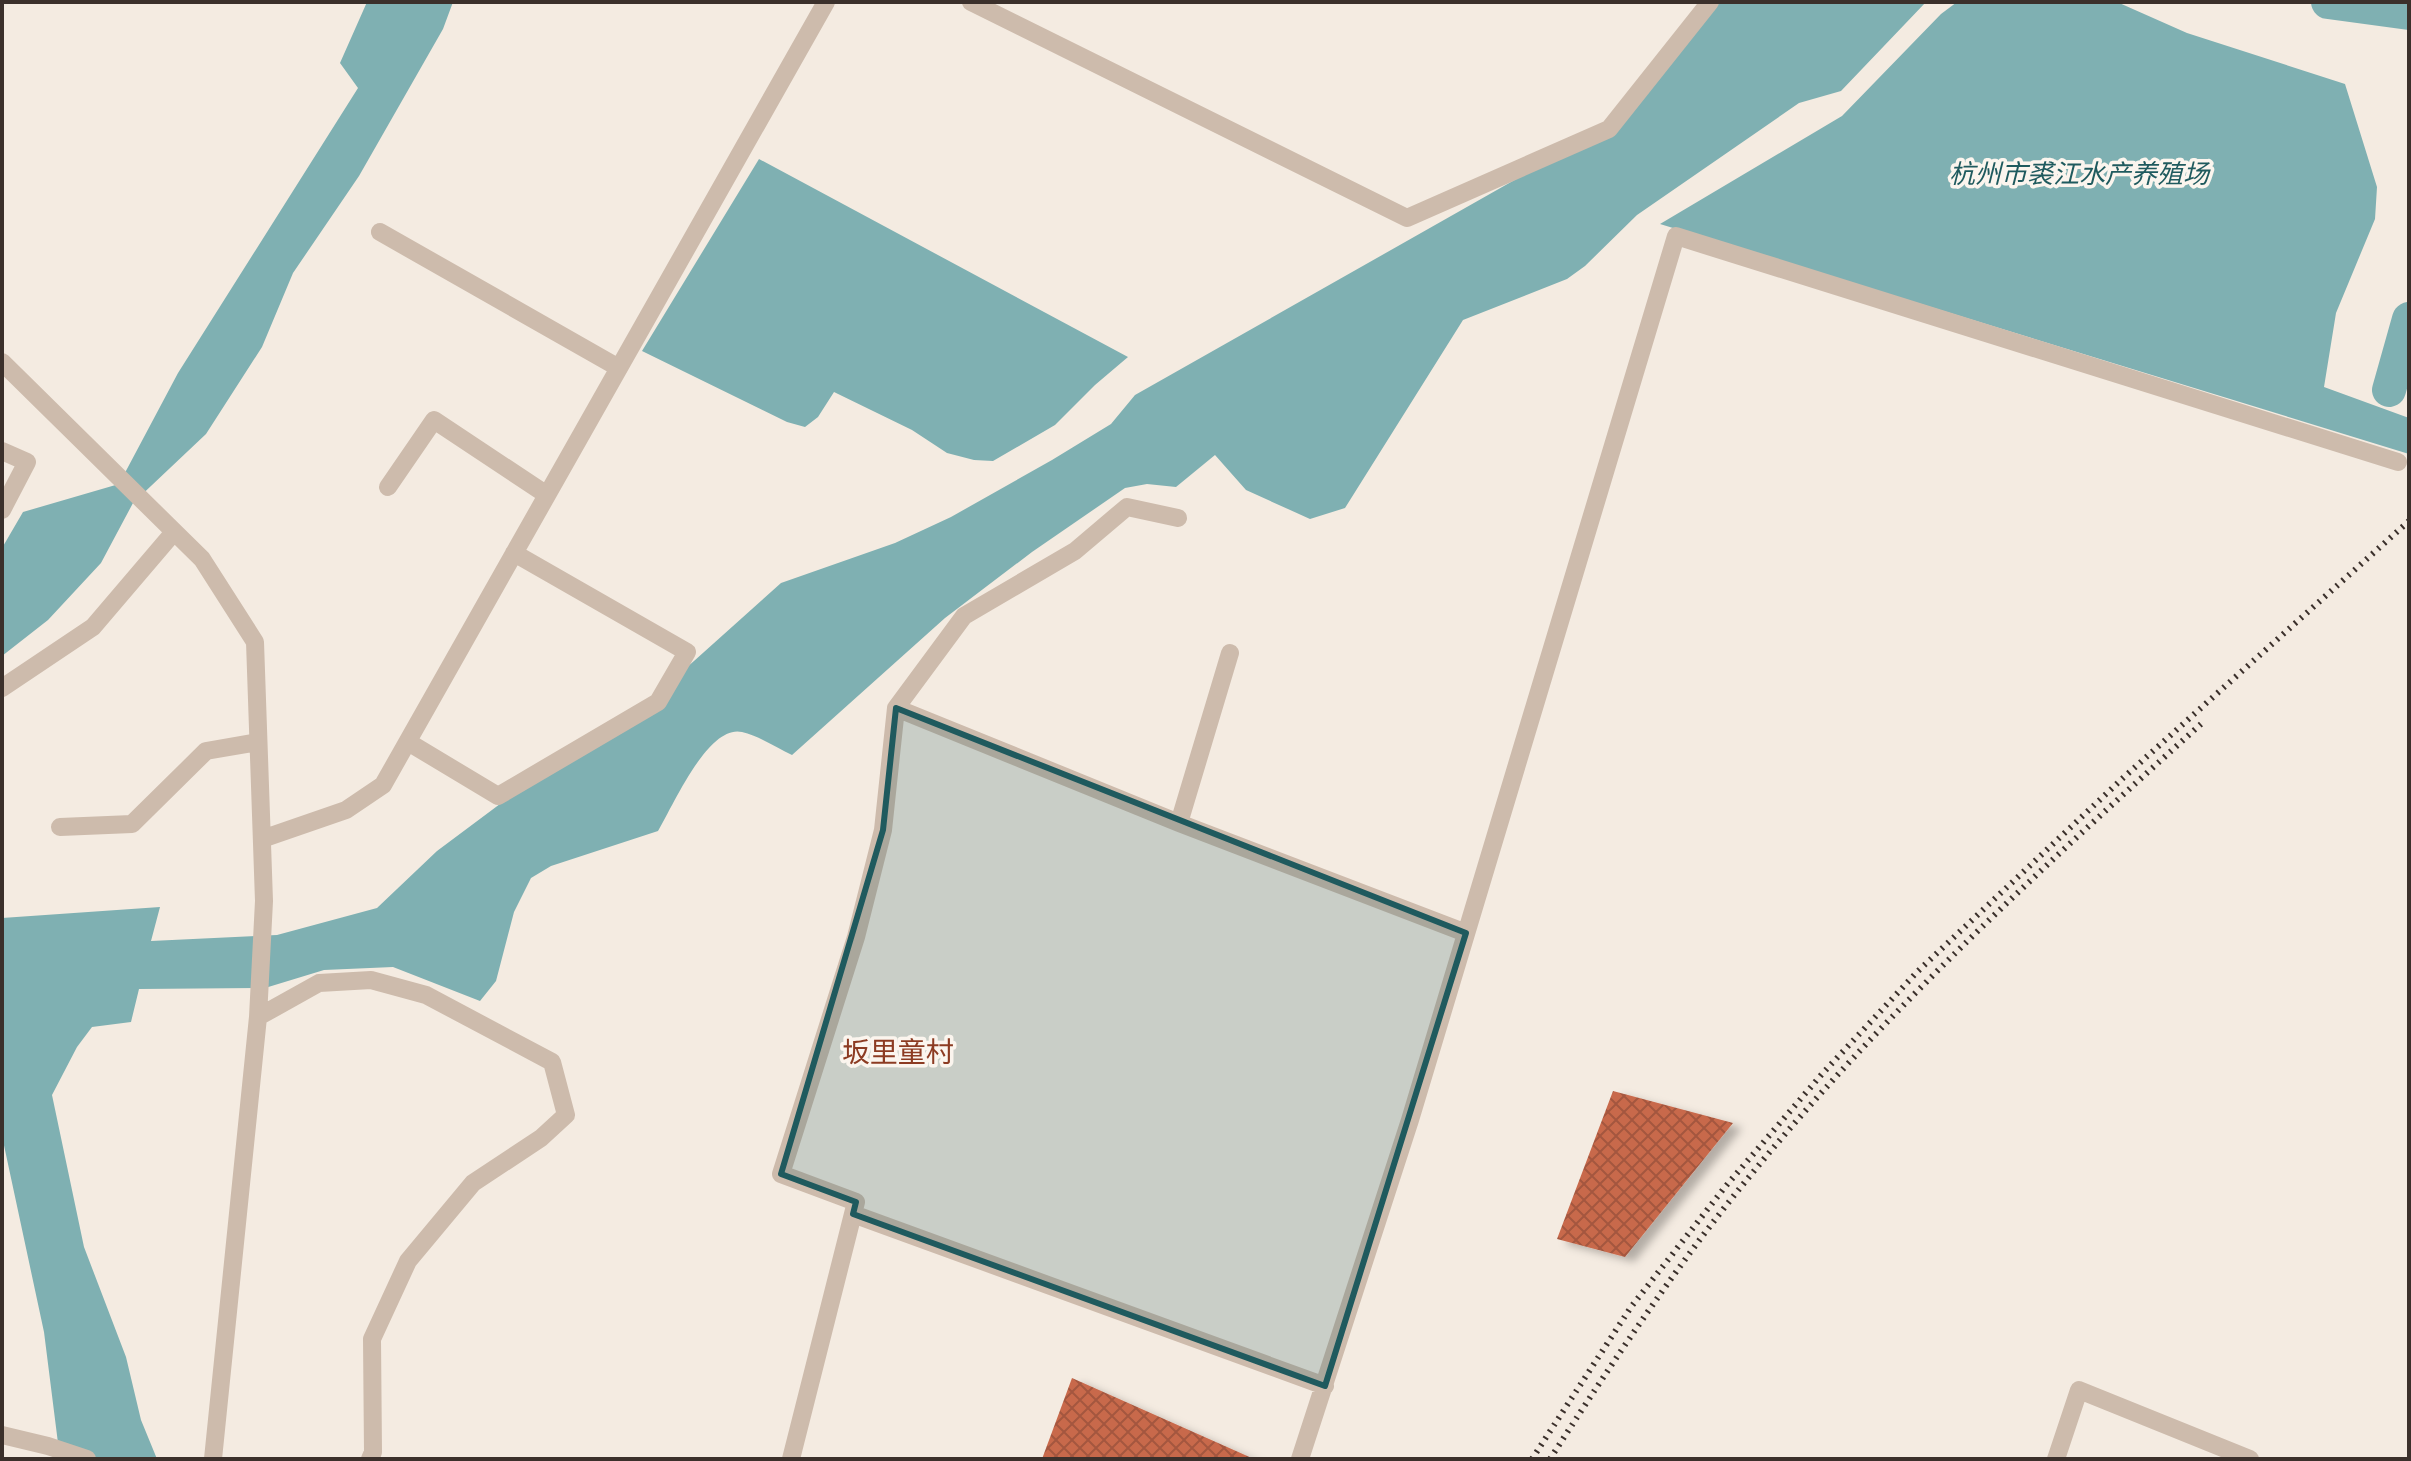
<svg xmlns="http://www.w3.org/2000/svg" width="2411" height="1461" font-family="Lato,'Noto Sans SC',sans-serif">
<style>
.water{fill:#7fb0b2}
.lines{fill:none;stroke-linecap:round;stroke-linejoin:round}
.river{stroke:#7fb0b2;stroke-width:34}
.building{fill:url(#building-cross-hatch);filter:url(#shadow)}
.minor{stroke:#cdbbac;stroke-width:18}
.rail{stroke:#3b302b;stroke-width:6;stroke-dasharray:2 6;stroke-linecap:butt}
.marked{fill:#1f5a5e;fill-opacity:0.2;stroke:#1f5a5e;stroke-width:6;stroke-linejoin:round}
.labels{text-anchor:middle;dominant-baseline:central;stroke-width:7;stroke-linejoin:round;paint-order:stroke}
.water-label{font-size:26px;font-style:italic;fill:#1f5a5e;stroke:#fbf5ee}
.quarter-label{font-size:28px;fill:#8c3b22;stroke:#fbf5ee}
</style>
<defs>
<pattern id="building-cross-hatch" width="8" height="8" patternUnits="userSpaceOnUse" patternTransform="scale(2)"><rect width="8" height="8" fill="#c8694b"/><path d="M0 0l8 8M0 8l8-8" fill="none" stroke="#a4573f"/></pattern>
<filter id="shadow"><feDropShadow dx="9" dy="5" stdDeviation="4" flood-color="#0004"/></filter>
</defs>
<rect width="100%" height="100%" fill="#f4ebe1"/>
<path class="water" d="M367,2h86l-10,27 -84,147 -66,97 -31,74 -56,87 -73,69 -32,60 -53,57 -46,36v-108l21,-36 96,-28 59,-111 180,-285 -18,-25z
M1715,2h211l-85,89 -42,12 -162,112 -52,51 -18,13 -104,41 -118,188 -35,11 -64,-29 -31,-35 -39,32 -29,-3 -22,4 -93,64 -87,66 -153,137c-15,-7 -33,-19 -50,-23 -34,-8 -69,74 -84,99l-107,35 -20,12 -17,34 -18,69 -16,20 -87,-34 -69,3 -59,18 -126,1 -8,33 -39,5 -15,20 -25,48 32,152 42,110 15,63 16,39h-97l-16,-127 -42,-196v-218l158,-11 -9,34 126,-6 100,-27 60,-57 67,-50 113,-71 164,-147 114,-40 56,-26 101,-57 59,-36 24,-29 399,-226 53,-24z
M1957,2h160l70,31 158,51 32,103 -2,32 -39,94 -12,74 85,31v36l-749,-230 182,-108 99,-102z
M759,159l369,198 -33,28 -40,40 -62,36 -19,-1 -27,-7 -35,-23 -78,-38 -16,25 -13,10 -18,-5 -145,-71z"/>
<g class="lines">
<path class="river" d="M2328,2l81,11
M2389,390l20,-71"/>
</g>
<path class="building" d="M1613,1091l120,32 -108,134 -68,-18z
M1072,1378l182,81h-212z"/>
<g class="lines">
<path class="minor" d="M971,2l436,216 202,-89 101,-127
M380,232l239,136
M2,362l200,197 53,83 9,259 -6,116 -45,442
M2,451l25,11 -25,48
M388,487l46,-67 113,75
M2,688l91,-61 81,-95
M896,708l283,115 287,110
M408,742l90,54 160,-94 29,-50 -173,-99
M1179,823l51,-170
M60,827l72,-3 74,-73 52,-9
M262,839l84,-29 37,-25 443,-783
M258,1017l61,-34 52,-3 55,15 126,67 14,53 -25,23 -68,45 -65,78 -36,78 1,113 -3,7
M853,1214l472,172
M2,1435l46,11 39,13
M791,1459l65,-257 -75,-28 75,-237 27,-107 13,-122 68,-92 111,-65 52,-44 51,11
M1300,1459l110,-339 266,-884 722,226
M2056,1459l23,-69 171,69"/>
<path class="rail" d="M1532,1459l99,-152 94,-120 97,-113 96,-103 205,-193 286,-257
M1550,1459c49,-76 99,-152 154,-225 144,-189 321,-351 497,-510"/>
</g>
<path class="marked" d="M896,708l570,225 -141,453 -472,-172 3,-12 -75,-28 102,-344z"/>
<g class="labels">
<g class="water-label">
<text x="2079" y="173">杭州市裘江水产养殖场</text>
</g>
<g class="quarter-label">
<text x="898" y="1051">坂里童村</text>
</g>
</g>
<rect width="2411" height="1461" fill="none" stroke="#3b302b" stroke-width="8"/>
</svg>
